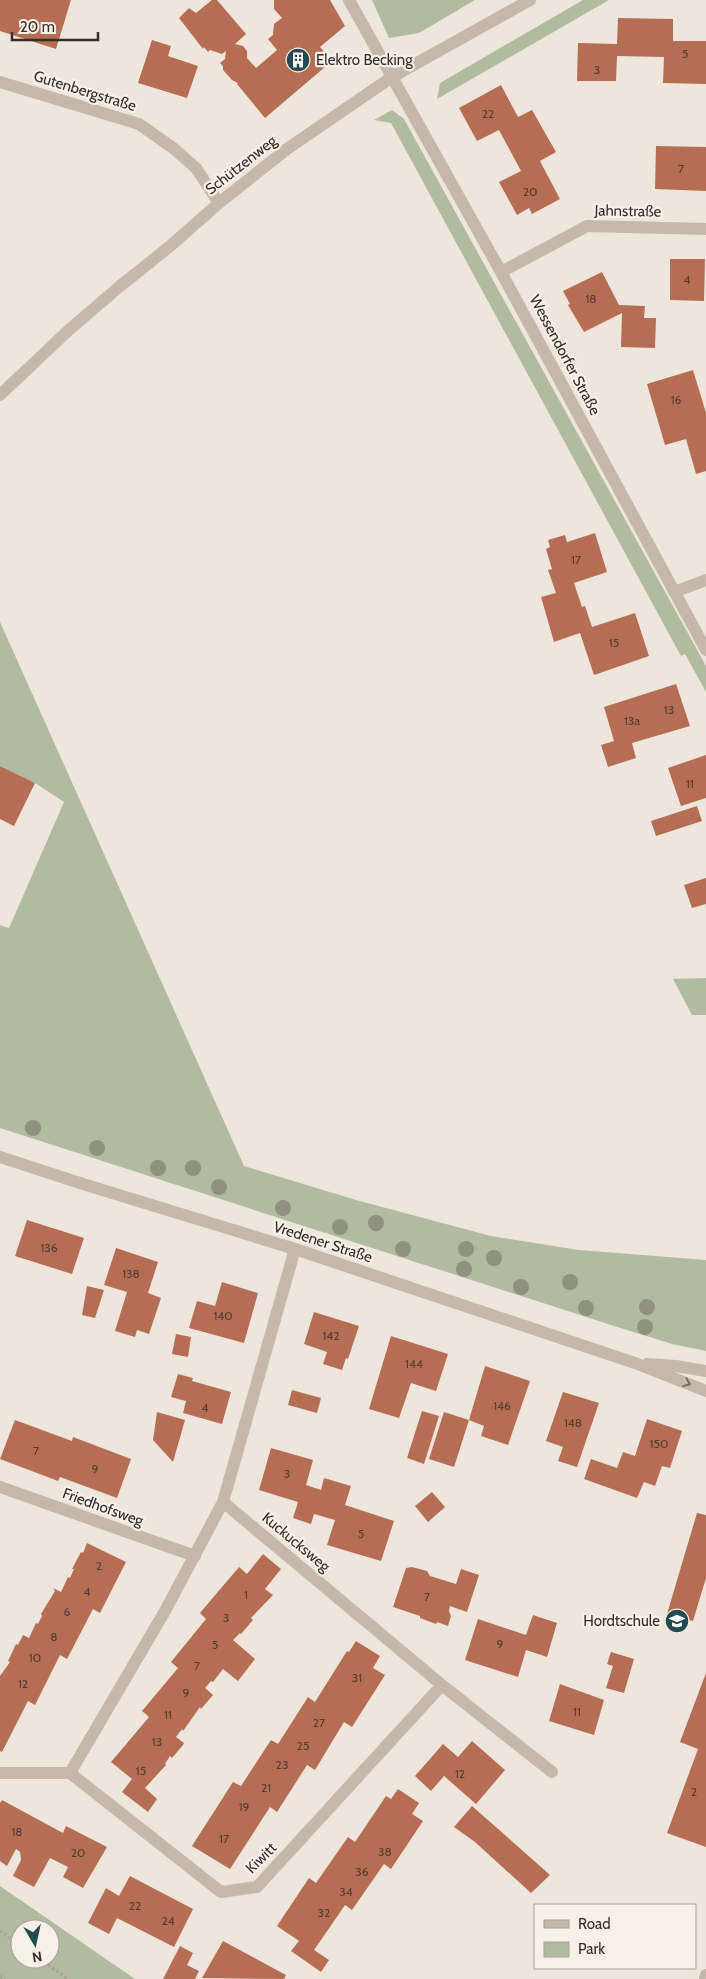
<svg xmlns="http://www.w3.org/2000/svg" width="706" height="1979" font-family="Cabin,sans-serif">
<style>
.green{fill:#b1bb9f;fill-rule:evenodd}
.building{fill:#b56e53}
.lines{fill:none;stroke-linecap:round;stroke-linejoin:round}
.path{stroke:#b0a195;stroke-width:3;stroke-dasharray:2.5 2.5;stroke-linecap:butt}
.minor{stroke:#c5b7aa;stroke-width:12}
.tree{fill:#8f927e}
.oneway{stroke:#756b63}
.labels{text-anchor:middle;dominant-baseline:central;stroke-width:4.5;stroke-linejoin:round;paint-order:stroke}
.number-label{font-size:12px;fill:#543c34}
.poi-label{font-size:15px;fill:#332c29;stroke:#f7f0e8;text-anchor:start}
.street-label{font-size:15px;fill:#332c29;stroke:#f7f0e8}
</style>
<rect width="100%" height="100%" fill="#eee6dd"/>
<path class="green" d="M372,0h103l-56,33 -30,5z
M583,0h26l-172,99 3,-16z
M392,110l12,9 302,547v26l-21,-38 -4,2 -290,-533 -17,-3z
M0,622l244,544 112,34 135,36 88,14 127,10v91l-34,-7 -61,-19 -611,-197v-203l9,3 55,-126 -29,-19 -35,-17z
M706,978v37h-14l-19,-36z
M0,1886l135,93h-135zM20,1929h30v30h-30z"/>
<path class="building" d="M0,0h71l-15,49 -56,-18z
M212,0h5l29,34 -11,10 8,2 4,5v7l9,10 21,-18 -9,-11 5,-4 1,-11 8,-6 -8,-9v-9h56l15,26 -25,21 12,14 -67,57 -28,-34 1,-1 -6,-3 -9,-10v-4l-3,-3 5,-4 1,-8 -4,3 -12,-4 -2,2 -4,-5 -1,2 -24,-31 10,-10 7,5z
M618,18l55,1v22h33v43l-43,-1 1,-26 -47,-1 -1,25h-39l1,-38 39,1z
M152,40l19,6 -3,10 30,10 -11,32 -49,-15z
M501,85l17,32 14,-7 24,42 -16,9 20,38 -28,15 -3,-6 -12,7 -18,-33 22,-11 -22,-41 -22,11 -18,-33z
M656,146l50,1v44l-51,-2z
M670,259h35l-1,42 -34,-1z
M602,272l17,33 26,1 -1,12h12l-1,30 -34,-1 1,-34 -38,19 -16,-27 2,-1 -7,-13z
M693,370l13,43v58l-10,3 -10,-35 -21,6 -18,-61z
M595,533l12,39 -33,11 8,24 3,-1 7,21 43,-14 14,43 -55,19 -14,-42 -26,9 -13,-45 15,-4 -8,-23 4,-1 -6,-20 4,-2 -2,-7 17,-5 2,7z
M676,684l14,42 -58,17 4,15 -28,9 -7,-22 13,-4 -10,-34z
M706,755v43l-25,8 -13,-38z
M0,766l35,17 -21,43 -14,-7z
M697,806l5,15 -46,15 -5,-15z
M706,878v26l-14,4 -8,-23z
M27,1220l57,18 -12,36 -57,-18z
M116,1248l42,14 -10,31 13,5 -12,36 -12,-4 -2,7 -20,-6 12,-39 -23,-7z
M222,1282l36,11 -14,50 -55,-15 8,-27 18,5z
M87,1286l17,4 -9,28 -13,-3z
M314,1312l45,14 -11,33 -2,-1 -4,12 -19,-6 4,-12 -23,-8z
M176,1334l15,3 -3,20 -16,-3z
M391,1336l57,18 -12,37 -25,-8 -12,35 -30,-9z
M485,1366l45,15 -22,64 -27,-9 3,-10 -15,-6z
M178,1374l15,4 -1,3 39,11 -9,32 -39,-11 3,-12 -15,-4z
M292,1390l29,8 -4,15 -29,-8z
M563,1392l36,11 -22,64 -19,-6 5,-14 -17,-6z
M422,1411l17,5 -15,48 -17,-6z
M157,1412l28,8 -12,42 -20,-22z
M444,1412l25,8 -15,47 -25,-8z
M647,1419l35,12 -12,37 -8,-2 -7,20 -11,-4 -7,16 -53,-19 7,-20 26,9 6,-16 12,4z
M15,1420l57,21 1,-4 58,22 -14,39 -57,-21 -2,4 -58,-22z
M271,1448l42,12 -7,25 15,5 3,-12 27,8 -6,19 49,16 -13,40 -54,-16 8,-25 -21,-6 -3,10 -18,-6 5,-16 -39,-12z
M432,1492l13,15 -17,15 -13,-16z
M697,1513l9,2v63l-13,43 -26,-7z
M87,1543l39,19 -26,51 -7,-4 -26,50 -7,-4 -25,50 -7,-4 -26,51 -2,-1v-75l10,-14 -2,-1 8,-17 2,1 5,-10 6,3 7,-15 2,1 4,-8 -1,-2 14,-23 -2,-3 8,4 7,-15 2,1 4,-9h-2l9,-17 2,1z
M263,1554l18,15 -16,20 8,6 -22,23 2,2 -12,14 -1,-1 -7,7 22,19 -17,22 -15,-12 -10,13 -2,-1 -6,7 8,7 -12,14 -1,-2 -17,24 -1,-2 -6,8 8,6 -1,2 -11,13 -2,-2 -5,8 1,1 -21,23 12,11 -9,13 -26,-20 10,-13 -21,-17 38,-45 -7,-6 36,-43 -7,-6 35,-43 -6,-6 39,-46 8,7z
M412,1567l15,4 3,5 26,8 5,-15 18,6 -12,37 -17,-6 -1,5 2,5 -3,10 -11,-4 -1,2 -16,-6v-2l-27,-9 13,-39z
M533,1615l24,8 -10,34 -21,-7 -8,27 -53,-17 13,-41 48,16z
M356,1641l24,15 -7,12 12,7 -33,52 -8,-5 -29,48 -8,-5 -30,47 -7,-5 -40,62 -38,-23 41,-64 8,4 30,-46 7,4 30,-47 7,5 32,-51 2,1z
M611,1652l23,7 -10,34 -18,-5 7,-22 -6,-2z
M706,1673v174l-39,-14 31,-84 -18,-7z
M560,1684l44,16 -10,35 -45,-14z
M472,1741l33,29 -29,34 -32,-28 -13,15 -16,-15 28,-32 15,13z
M398,1789l21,14 -7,11 11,7 -32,48 -7,-5 -32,46 -7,-5 -15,22 -16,23 15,10 -8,12 -30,-21 8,-10 -22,-15 32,-48 7,5 32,-46 7,5 31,-46 5,3z
M2,1800l61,33 3,-7 41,21 -24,41 -20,-11 5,-10 -18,-9 -16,29 -21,-11 8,-16 -1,-8 -4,-3 -9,17 -7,-5v-58z
M472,1806l78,69 -19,18 -56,-51 -21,-15z
M130,1876l63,33 -19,38 -57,-29 -8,16 -21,-11 18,-35 13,8z
M223,1941l63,34 -2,4 -82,-1z
M180,1946l13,7 -6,12 12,6 -4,8h-32z"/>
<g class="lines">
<path class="path" d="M0,1931l20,14
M40,1959l28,20
M0,1976l5,3"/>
<path class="minor" d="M349,0l152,272 205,378
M0,82l139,42 34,24 23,20 23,35
M501,272l86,-46 119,3
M0,395l70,-66 49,-42 50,-40 50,-44 68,-54 105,-72 138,-77
M674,592l32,-12
M0,1157l83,27 212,65 340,114 71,28
M647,1364l29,2 30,5
M0,1487l195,69
M223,1502l219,183 110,87
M0,1773h70l151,119 36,-5 185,-202
M70,1773l95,-162 58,-109 72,-253
M705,1979l1,-4"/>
</g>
<g class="tree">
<circle cx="33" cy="1128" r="8"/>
<circle cx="97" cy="1148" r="8"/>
<circle cx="158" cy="1168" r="8"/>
<circle cx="193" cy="1168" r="8"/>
<circle cx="219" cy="1187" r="8"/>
<circle cx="283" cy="1208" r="8"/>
<circle cx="376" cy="1223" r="8"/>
<circle cx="340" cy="1227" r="8"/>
<circle cx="403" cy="1249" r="8"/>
<circle cx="466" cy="1249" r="8"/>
<circle cx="494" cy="1258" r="8"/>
<circle cx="464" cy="1269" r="8"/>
<circle cx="570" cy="1282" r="8"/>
<circle cx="521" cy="1287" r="8"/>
<circle cx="647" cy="1307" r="8"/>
<circle cx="586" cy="1308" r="8"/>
<circle cx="645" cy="1327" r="8"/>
</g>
<defs><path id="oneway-chevron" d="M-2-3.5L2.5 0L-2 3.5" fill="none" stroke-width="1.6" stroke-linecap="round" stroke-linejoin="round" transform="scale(1.25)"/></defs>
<use class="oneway" href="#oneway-chevron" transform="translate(687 1383) rotate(22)"/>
<defs>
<g id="building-disc" transform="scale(1.25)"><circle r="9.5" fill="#244b4f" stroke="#f7f0e8"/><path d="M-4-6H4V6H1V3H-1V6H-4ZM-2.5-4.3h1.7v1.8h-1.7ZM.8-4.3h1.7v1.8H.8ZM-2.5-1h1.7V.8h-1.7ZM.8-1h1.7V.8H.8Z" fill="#fff"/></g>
<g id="school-disc" transform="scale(1.25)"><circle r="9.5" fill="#244b4f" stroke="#f7f0e8"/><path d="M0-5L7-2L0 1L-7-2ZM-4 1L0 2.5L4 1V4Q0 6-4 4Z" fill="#fff"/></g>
</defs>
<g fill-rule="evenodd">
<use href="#building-disc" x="298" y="60"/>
<use href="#school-disc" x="677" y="1621"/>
</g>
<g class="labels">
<g class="number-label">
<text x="685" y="53">5</text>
<text x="597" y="69">3</text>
<text x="488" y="113">22</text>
<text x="681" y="168">7</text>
<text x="530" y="191">20</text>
<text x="687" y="279">4</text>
<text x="591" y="298">18</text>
<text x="676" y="399">16</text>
<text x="576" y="559">17</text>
<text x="614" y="642">15</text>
<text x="669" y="709">13</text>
<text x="632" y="720">13a</text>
<text x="690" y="783">11</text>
<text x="49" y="1247">136</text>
<text x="131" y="1273">138</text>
<text x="223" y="1315">140</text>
<text x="331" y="1335">142</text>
<text x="414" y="1363">144</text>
<text x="502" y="1405">146</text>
<text x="205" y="1407">4</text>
<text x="573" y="1422">148</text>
<text x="659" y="1443">150</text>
<text x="36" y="1450">7</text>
<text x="95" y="1468">9</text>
<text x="287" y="1473">3</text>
<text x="361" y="1533">5</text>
<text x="99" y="1565">2</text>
<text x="87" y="1591">4</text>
<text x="246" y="1594">1</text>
<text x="427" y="1596">7</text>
<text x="67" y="1611">6</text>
<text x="226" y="1617">3</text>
<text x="54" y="1636">8</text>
<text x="500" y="1643">9</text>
<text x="215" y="1644">5</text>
<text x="35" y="1657">10</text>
<text x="197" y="1665">7</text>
<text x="357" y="1677">31</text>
<text x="23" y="1683">12</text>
<text x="186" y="1692">9</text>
<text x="577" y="1711">11</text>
<text x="168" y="1714">11</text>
<text x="319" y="1722">27</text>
<text x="157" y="1741">13</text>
<text x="303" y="1745">25</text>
<text x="282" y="1764">23</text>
<text x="141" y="1770">15</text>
<text x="460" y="1773">12</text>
<text x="266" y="1787">21</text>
<text x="694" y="1791">2</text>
<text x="244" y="1806">19</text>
<text x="17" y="1831">18</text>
<text x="224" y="1838">17</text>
<text x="385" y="1851">38</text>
<text x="78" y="1852">20</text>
<text x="362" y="1871">36</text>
<text x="346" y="1891">34</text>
<text x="135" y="1905">22</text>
<text x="324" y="1912">32</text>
<text x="168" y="1920">24</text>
</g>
<g class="poi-label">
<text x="316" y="60">Elektro Becking</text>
<text x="660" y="1621" text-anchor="end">Hordtschule</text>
</g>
<g class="street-label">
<text transform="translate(85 91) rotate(17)">Gutenbergstraße</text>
<text transform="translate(241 165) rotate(-38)">Schützenweg</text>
<text transform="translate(628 211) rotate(1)">Jahnstraße</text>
<text transform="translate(565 355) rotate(62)">Wessendorfer Straße</text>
<text transform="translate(323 1242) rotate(18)">Vredener Straße</text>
<text transform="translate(103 1507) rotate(20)">Friedhofsweg</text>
<text transform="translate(296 1542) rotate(40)">Kuckucksweg</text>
<text transform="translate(261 1858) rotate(-45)">Kiwitt</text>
</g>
</g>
<rect x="534" y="1904" width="162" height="65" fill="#f7f0e8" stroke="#a9a29c"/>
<rect x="544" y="1920" width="25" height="8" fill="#c5b7aa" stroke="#a9a29c"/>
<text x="578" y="1929" font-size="15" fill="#332c29">Road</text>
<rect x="544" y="1942" width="25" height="15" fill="#b1bb9f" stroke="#a9a29c"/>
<text x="578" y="1954" font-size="15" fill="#332c29">Park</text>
<g transform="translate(35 1944) rotate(171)"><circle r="24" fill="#f7f0e8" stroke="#a9a29c"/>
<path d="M0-4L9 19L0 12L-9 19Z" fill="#244b4f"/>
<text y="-8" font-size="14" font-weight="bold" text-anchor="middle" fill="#332c29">N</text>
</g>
<path d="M12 32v8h86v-8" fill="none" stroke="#332c29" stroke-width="2.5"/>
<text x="20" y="32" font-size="15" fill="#332c29" stroke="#f7f0e8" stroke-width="4" paint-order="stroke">20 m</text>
</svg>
